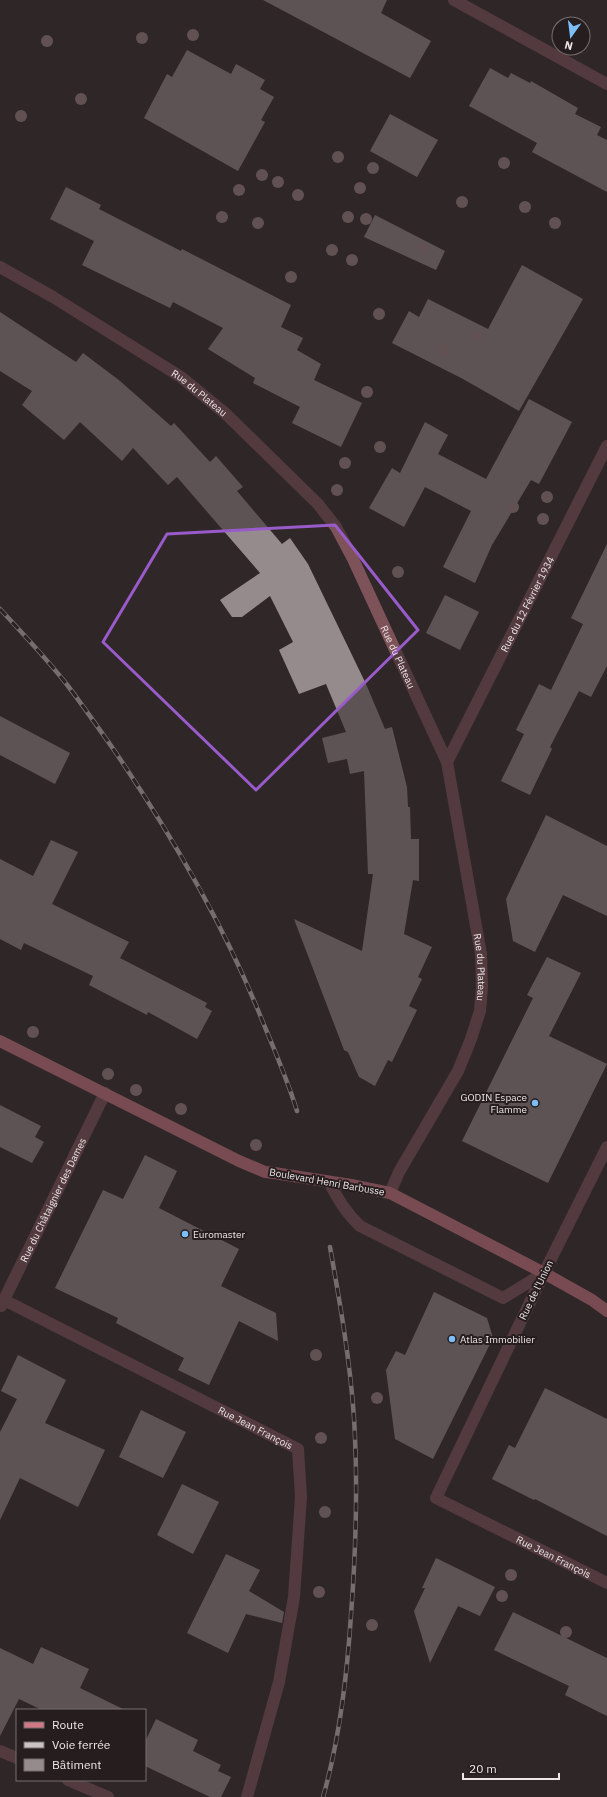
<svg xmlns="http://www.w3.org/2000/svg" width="607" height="1797" font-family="'IBM Plex Sans',sans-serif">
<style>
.building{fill:#968b8c}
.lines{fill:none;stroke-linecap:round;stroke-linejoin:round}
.minor{stroke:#7e5259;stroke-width:12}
.major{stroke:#d17887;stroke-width:12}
.rail-casing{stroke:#c9c3c4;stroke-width:4.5}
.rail{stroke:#261d1e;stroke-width:3;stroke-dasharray:9;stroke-linecap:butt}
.major-bridge{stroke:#d17887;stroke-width:12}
.tree{fill:#9d8688}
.marked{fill:none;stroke:#985bc9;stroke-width:3;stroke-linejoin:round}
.poi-dot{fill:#7cbef9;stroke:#261d1e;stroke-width:1.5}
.labels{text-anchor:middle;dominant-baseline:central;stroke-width:4;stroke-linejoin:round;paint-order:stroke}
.street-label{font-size:10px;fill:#ede7e8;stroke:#261d1e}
.poi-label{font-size:10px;fill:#ede7e8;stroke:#261d1e;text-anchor:start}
</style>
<rect width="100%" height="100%" fill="#302728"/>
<path class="building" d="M263,0h124l-6,13 50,28 -21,37z
M187,50l44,24 5,-10 29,16 -5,9 14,8 -13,23 4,2 -27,49 -94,-53 23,-44 5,3z
M490,68l18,10 3,-5 19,10 1,-2 47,27 -3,6 26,13 -4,8 10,5v52l-75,-40 5,-9 -68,-37z
M390,114l48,26 -21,37 -47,-26z
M66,187l35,18 -2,4 82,42 1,-2 109,56 -10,22 22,11 -6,12 24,14 -7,16 48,23 -21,44 -49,-24 8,-16 -47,-24 2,-5 -47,-29 15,-21 -50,-26 -3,6 -88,-43 12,-24 -44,-22z
M375,215l70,36 -9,19 -72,-33z
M522,265l61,34 -64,112 -56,-32 -71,-36 17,-32 10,6 9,-18 60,30z
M0,312l76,50 7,-9 37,28 51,45 3,-3 36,39 6,-6 27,31 -6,4 45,53 8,-6 18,26 58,120 19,45 7,-2 15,60 1,20h2l1,32h8v42l-6,-1 -9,54 28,13 -14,30 4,2 -13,27 8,4 -25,52 -4,-2 -13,26 -16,-9 -11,-25 -4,-2 -50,-131 68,32 11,-77h-5l-4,-103 -14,3 -3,-15 -19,4 -6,-25 24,-6 -20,-48 -27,10 -20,-44 14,-8 -23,-46 -28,21h-10l-12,-17 40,-27 -83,-96 -9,8 -35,-37 -11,13 -42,-39 -16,18 -42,-35 10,-14 -32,-20z
M529,399l43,23 -33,62 -8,-4 -39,65 -17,38 -32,-16 28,-56 -46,-24 -21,40 -35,-19 23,-40 8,5 25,-51 23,13 -10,19 48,25z
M607,544v122l-16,31 -12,-6 -29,56 2,2 -22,46 -29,-14 23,-47 -8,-4 23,-46 12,6 32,-66 -12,-6z
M445,595l34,17 -19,38 -34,-17z
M0,716l70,37 -15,31 -55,-29z
M546,815l61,31v70l-44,-21 -28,57 -22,-11 -7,-42z
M51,840l27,12 -26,52 77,38 -9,16 87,45 -2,4 7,4 -15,28 -49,-27 -1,3 -58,-30 4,-9 -69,-33 -3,7 -21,-11v-80l33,17z
M547,957l34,16 -32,63 58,28 -59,119 -86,-42 71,-143 -6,-3z
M0,1105l41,21 -6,11 9,5 -12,21 -32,-16z
M145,1155l32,16 -18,37 80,41 -18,37 55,27 2,28 -39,-20 -30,64 -31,-15 6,-12 -68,-35 2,-5 -63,-30 48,-98 20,9z
M434,1292l53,26 6,20 -60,121 -38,-20 -9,-69 10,-19 9,4z
M18,1355l48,25 -21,43 60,27 -27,57 -58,-29 -20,42v-88l17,-33 -16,-8z
M545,1388l62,31v117l-72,-37 -1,1 -42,-21 17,-34 6,3z
M141,1410l45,22 -23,46 -44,-21z
M182,1484l37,18 -26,52 -36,-19z
M226,1554l34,16 -11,21 35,21 -2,11 -36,-9 -18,39 -41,-20z
M436,1558l59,29 -15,29 -22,-10 -28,57 -16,-52 11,-23h-3z
M513,1612l94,46v58l-42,-21 4,-9 -75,-36z
M41,1647l48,22 -9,19 45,22h-83l-23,-11 -19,37v-88l33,16z
M156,1719l42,21 -5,11 28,14 -3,6 13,6 -10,20h-11l-65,-31v-24z"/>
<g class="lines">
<g class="minor">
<path d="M454,0l153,84"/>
<path id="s1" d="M0,267l53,30 128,80 45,37 92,90 18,23 17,32 94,203 34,192 1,33 -2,24 -9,28 -13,32 -59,101 -9,21"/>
<path id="s2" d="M447,762l160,-316"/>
<path id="s3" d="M607,1147l-63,126 -108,225 171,85"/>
<path d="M329,1182c9,17 17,31 31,44l139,70 4,2 41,-25"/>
<path id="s4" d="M4,1300l294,149 3,48 -7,100 -15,85 -32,115"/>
<path id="s5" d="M1,1306l104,-213"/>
<path d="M0,1751l17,7"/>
<path d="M68,1780l40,17"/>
</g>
<path class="major" d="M0,1041l239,120 26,11 9,1
M351,1185l39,8 154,80 48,27 15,11"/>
<g class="rail-casing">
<path id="rail" d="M0,609c23,25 47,50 68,77 16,21 31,43 46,64 57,84 108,171 146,265 13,32 27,63 37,96
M323,1797c17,-59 24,-121 28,-182 5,-66 7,-132 3,-197 -4,-58 -14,-115 -24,-171"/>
</g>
<use href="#rail" class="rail"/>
<path class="major-bridge" d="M274,1173l77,12"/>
</g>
<g class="tree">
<circle cx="193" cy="35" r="6"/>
<circle cx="142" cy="38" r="6"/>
<circle cx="47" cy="41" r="6"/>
<circle cx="81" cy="99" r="6"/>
<circle cx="21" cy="116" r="6"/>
<circle cx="338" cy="157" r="6"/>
<circle cx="504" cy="163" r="6"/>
<circle cx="373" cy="168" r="6"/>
<circle cx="262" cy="175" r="6"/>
<circle cx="278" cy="182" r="6"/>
<circle cx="360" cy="188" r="6"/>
<circle cx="239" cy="190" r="6"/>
<circle cx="298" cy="195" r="6"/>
<circle cx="462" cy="202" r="6"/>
<circle cx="525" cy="207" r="6"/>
<circle cx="222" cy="217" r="6"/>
<circle cx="348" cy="217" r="6"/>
<circle cx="366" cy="219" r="6"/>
<circle cx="258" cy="223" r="6"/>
<circle cx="555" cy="223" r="6"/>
<circle cx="423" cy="248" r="6"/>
<circle cx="332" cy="250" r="6"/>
<circle cx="352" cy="260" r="6"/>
<circle cx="291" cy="277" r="6"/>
<circle cx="379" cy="314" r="6"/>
<circle cx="478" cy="336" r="6"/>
<circle cx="444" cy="351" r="6"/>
<circle cx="367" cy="392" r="6"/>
<circle cx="380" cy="447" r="6"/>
<circle cx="345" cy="463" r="6"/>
<circle cx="337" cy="490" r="6"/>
<circle cx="547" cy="497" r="6"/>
<circle cx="513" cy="507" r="6"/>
<circle cx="543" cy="519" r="6"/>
<circle cx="398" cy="572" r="6"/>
<circle cx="33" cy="1032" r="6"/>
<circle cx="108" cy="1074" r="6"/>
<circle cx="136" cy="1090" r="6"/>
<circle cx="181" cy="1109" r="6"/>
<circle cx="256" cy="1145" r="6"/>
<circle cx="316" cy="1355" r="6"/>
<circle cx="377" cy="1398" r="6"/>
<circle cx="321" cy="1438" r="6"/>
<circle cx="325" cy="1512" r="6"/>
<circle cx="511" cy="1575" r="6"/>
<circle cx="319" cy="1592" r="6"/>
<circle cx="502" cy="1596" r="6"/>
<circle cx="372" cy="1625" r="6"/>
<circle cx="566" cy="1632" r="6"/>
</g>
<path d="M0 0H607V1797H0ZM335,525l83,105 -162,160 -153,-148 64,-108z" fill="#302728" fill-opacity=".55" fill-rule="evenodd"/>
<path class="marked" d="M335,525l83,105 -162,160 -153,-148 64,-108z"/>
<g class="poi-dot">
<circle cx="535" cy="1103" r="4"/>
<circle cx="185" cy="1234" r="4"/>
<circle cx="452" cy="1339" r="4"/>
</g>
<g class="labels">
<g class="street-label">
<text stroke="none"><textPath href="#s1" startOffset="236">Rue du Plateau</textPath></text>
<text stroke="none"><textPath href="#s2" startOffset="177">Rue du 12 Février 1934</textPath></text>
<text stroke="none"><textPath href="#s1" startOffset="572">Rue du Plateau</textPath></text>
<text stroke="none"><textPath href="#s1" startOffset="896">Rue du Plateau</textPath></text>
<text transform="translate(327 1182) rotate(10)">Boulevard Henri Barbusse</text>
<text stroke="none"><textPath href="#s5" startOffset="118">Rue du Châtaignier des Dames</textPath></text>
<text transform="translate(536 1290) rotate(-64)">Rue de l'Union</text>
<text stroke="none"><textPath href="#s4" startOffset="282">Rue Jean François</textPath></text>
<text stroke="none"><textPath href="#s3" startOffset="522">Rue Jean François</textPath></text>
</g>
<g class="poi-label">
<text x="527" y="1097" text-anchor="end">GODIN Espace<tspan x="527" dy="12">Flamme</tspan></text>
<text x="193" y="1234">Euromaster</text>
<text x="460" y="1339">Atlas Immobilier</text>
</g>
</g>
<rect x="16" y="1709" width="130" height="72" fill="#261d1e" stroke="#766e6f"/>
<rect x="24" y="1722" width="20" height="6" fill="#d17887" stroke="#766e6f"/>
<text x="52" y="1729" font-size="12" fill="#ede7e8">Route</text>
<rect x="24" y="1742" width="20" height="6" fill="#c9c3c4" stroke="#766e6f"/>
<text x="52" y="1749" font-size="12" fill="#ede7e8">Voie ferrée</text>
<rect x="24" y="1759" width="20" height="12" fill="#968b8c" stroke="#766e6f"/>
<text x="52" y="1769" font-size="12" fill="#ede7e8">Bâtiment</text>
<g transform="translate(571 36) rotate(194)"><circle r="19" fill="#261d1e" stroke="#766e6f"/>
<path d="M0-3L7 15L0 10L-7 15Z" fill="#7cbef9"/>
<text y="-6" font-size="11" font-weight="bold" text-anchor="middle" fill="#ede7e8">N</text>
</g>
<path d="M463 1773v6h96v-6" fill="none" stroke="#ede7e8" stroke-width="2"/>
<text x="469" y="1773" font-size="12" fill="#ede7e8" stroke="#261d1e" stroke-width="3" paint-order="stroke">20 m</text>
</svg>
